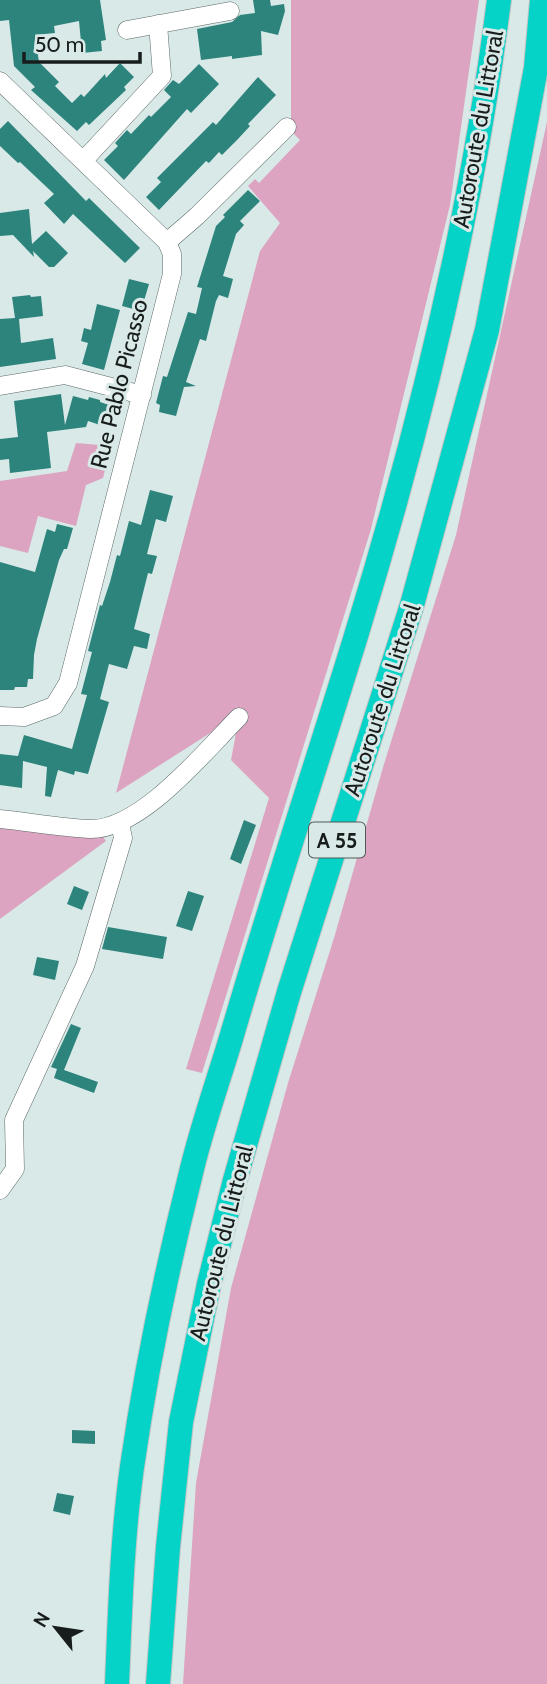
<svg xmlns="http://www.w3.org/2000/svg" width="547" height="1684" font-family="Cabin,sans-serif">
<style>
.green{fill:#dca4c0}
.building{fill:#2d847d}
.lines{fill:none;stroke-linecap:round;stroke-linejoin:round}
.minor-casing{stroke:#5b6a68;stroke-width:19}
.highway-casing{stroke:#c3c4c4;stroke-width:26}
.minor{stroke:#fff;stroke-width:18}
.highway{stroke:#05d3c7;stroke-width:24}
.labels{text-anchor:middle;dominant-baseline:central;stroke-width:6;stroke-linejoin:round;paint-order:stroke}
.shield{fill:#d9e9e7;stroke:#515a59;stroke-width:2}
.shield-label{font-size:21px;font-weight:bold;fill:#171d1c}
.street-label{font-size:23px;fill:#171d1c;stroke:#d9e9e7}
</style>
<rect width="100%" height="100%" fill="#d9e9e7"/>
<path class="green" d="M291,0h188l-29,205 -79,324 -169,544 -16,-4 83,-271 -38,-38 5,-27 -10,-10 -110,70 144,-542 20,-28 -32,-37 7,-7 4,4 41,-43 -9,-9z
M547,122v1562h-364l13,-201 35,-195 57,-205 46,-145 50,-174 72,-229z
M76,443l35,3 -8,32 -17,7 -10,41 -38,-10 -10,37 -28,-7v-65l67,-10z
M0,826l101,8 5,7 -106,78z"/>
<path class="building" d="M0,0h100l6,40 -5,1 1,10 -20,2 -3,-32 -25,5 1,7 -20,2 4,27 20,20 -4,4 17,17 9,-9 3,3 21,-23 1,4 14,-15 14,14 -10,10 2,3 -37,35 -3,-3 -9,9 -46,-41 4,-3 -21,-21 -5,-46 -9,1z
M253,0h17l1,6 13,-2 1,7 -7,24 -17,-4 1,24 -30,4v-3l-31,4 -4,-31 35,-7 8,-7 15,-2z
M199,64l20,20 -28,29 -4,-4 -63,71 -20,-20 14,-14 -3,-3 12,-13 4,4 18,-19 2,2 20,-20 -7,-7 9,-10 6,4z
M258,77l18,18 -28,29 2,2 -12,13 -16,16 -3,-3 -10,11 -3,-2 -47,49 -13,-13 15,-15 -4,-4 56,-56 3,3z
M8,121l78,80 3,-3 51,50 -15,15 -52,-49 -9,10 -20,-21 10,-9 -34,-32 -2,1 -18,-17v-17z
M248,190l12,11 -20,20 4,4 -8,9 -13,42 10,3 -5,19 -9,-3 -3,6 -10,40 -6,-2 -14,43 10,4 -12,1 -8,29 -17,-4 1,-7 -4,-2 7,-27 4,1 21,-65 8,2 6,-26 -5,-1 19,-61 9,-9 -2,-2z
M29,209l3,35 14,-13 22,22 -14,14h-5l-16,-16 1,6 -21,-22 -13,1v-23z
M129,279l20,5 -8,27 -19,-5z
M30,295l1,2 10,-1 2,20 -24,3 2,24 32,-5 3,21 -56,8v-48l15,-1 -3,-21z
M97,304l23,6 -16,60 -22,-6 6,-21 -7,-2 3,-13 7,2z
M61,394l4,31 8,-29 15,4 1,-3 11,3v2l12,4 -6,21 -18,-6 -2,6 -39,5 4,36 -41,5 -1,-14 -9,1v-21l18,-2 -4,-36z
M150,490l23,6 -7,26 -10,-3 -9,35 10,2 -5,18 -4,-1 -14,56 16,5 -3,15 -13,-3 -7,23 -18,-5 -9,35 9,3 -21,72 -13,-3 -1,4 -16,-5 -7,27 -6,-1 2,-29 -24,-6 -1,27 -22,-3v-31l18,2 6,-21 48,14 15,-54 -6,-1 11,-42 -4,-1 12,-46 2,1 8,-24 7,-27 3,1 9,-35 12,4z
M57,524l16,4 -6,21h-3l-5,11 -22,79 -3,16 -1,24h-5l-1,8h-12l-1,3h-14v-128l35,10 12,-43 8,3z
M244,820l12,5 -15,39 -11,-5z
M74,886l15,6 -7,18 -15,-6z
M188,891l16,5 -12,35 -16,-5z
M108,927l59,10 -4,22 -61,-10z
M37,957l22,4 -4,19 -22,-5z
M71,1024l10,4 -17,42 34,12 -4,11 -40,-15 3,-9 -6,-2z
M72,1430l23,1v13l-23,-1z
M57,1493l17,3 -4,19 -17,-4z"/>
<g class="lines">
<g class="minor-casing">
<path id="minor" d="M127,30l103,-19
M0,81l167,161 5,12v20l-104,409 -14,23 -30,11 -24,-1
M83,161l79,-85 -4,-52
M167,242l30,-26 90,-89
M0,386l65,-11 77,20
M0,819c30,3 61,9 91,10 51,0 114,-78 148,-112
M0,1190l15,-21 -1,-49 71,-154 38,-128 -3,-15"/>
</g>
<g class="highway-casing">
<path id="highway" d="M117,1684c3,-72 5,-145 15,-217 14,-98 34,-194 58,-290 11,-48 28,-95 42,-142 39,-134 83,-266 124,-399 64,-208 116,-420 143,-636
M158,1684l10,-137 13,-125 28,-138 26,-104 54,-188 123,-387 75,-275 49,-262 6,-68"/>
</g>
<use href="#minor" class="minor"/>
<use href="#highway" class="highway"/>
</g>
<g class="labels">
<rect class="shield" x="309" y="822.5" width="56" height="35" rx="5"/>
<g class="shield-label">
<text x="337" y="840">A 55</text>
</g>
<g class="street-label">
<text transform="translate(478 129) rotate(-80)">Autoroute du Littoral</text>
<text transform="translate(119 384) rotate(-76)">Rue Pablo Picasso</text>
<text transform="translate(382 700) rotate(-72)">Autoroute du Littoral</text>
<text transform="translate(221 1243) rotate(-76)">Autoroute du Littoral</text>
</g>
</g>
<g transform="translate(56 1628) rotate(300)" stroke="#d9e9e7" stroke-width="5" paint-order="stroke">
<path d="M0-5L12 26L0 18L-12 26Z" fill="#171d1c"/>
<text y="-10" font-size="19" font-weight="bold" text-anchor="middle" fill="#171d1c">N</text>
</g>
<path d="M24 52v10h116v-10" fill="none" stroke="#171d1c" stroke-width="3.5"/>
<text x="35" y="52" font-size="21" fill="#171d1c" stroke="#d9e9e7" stroke-width="5" paint-order="stroke">50 m</text>
</svg>
